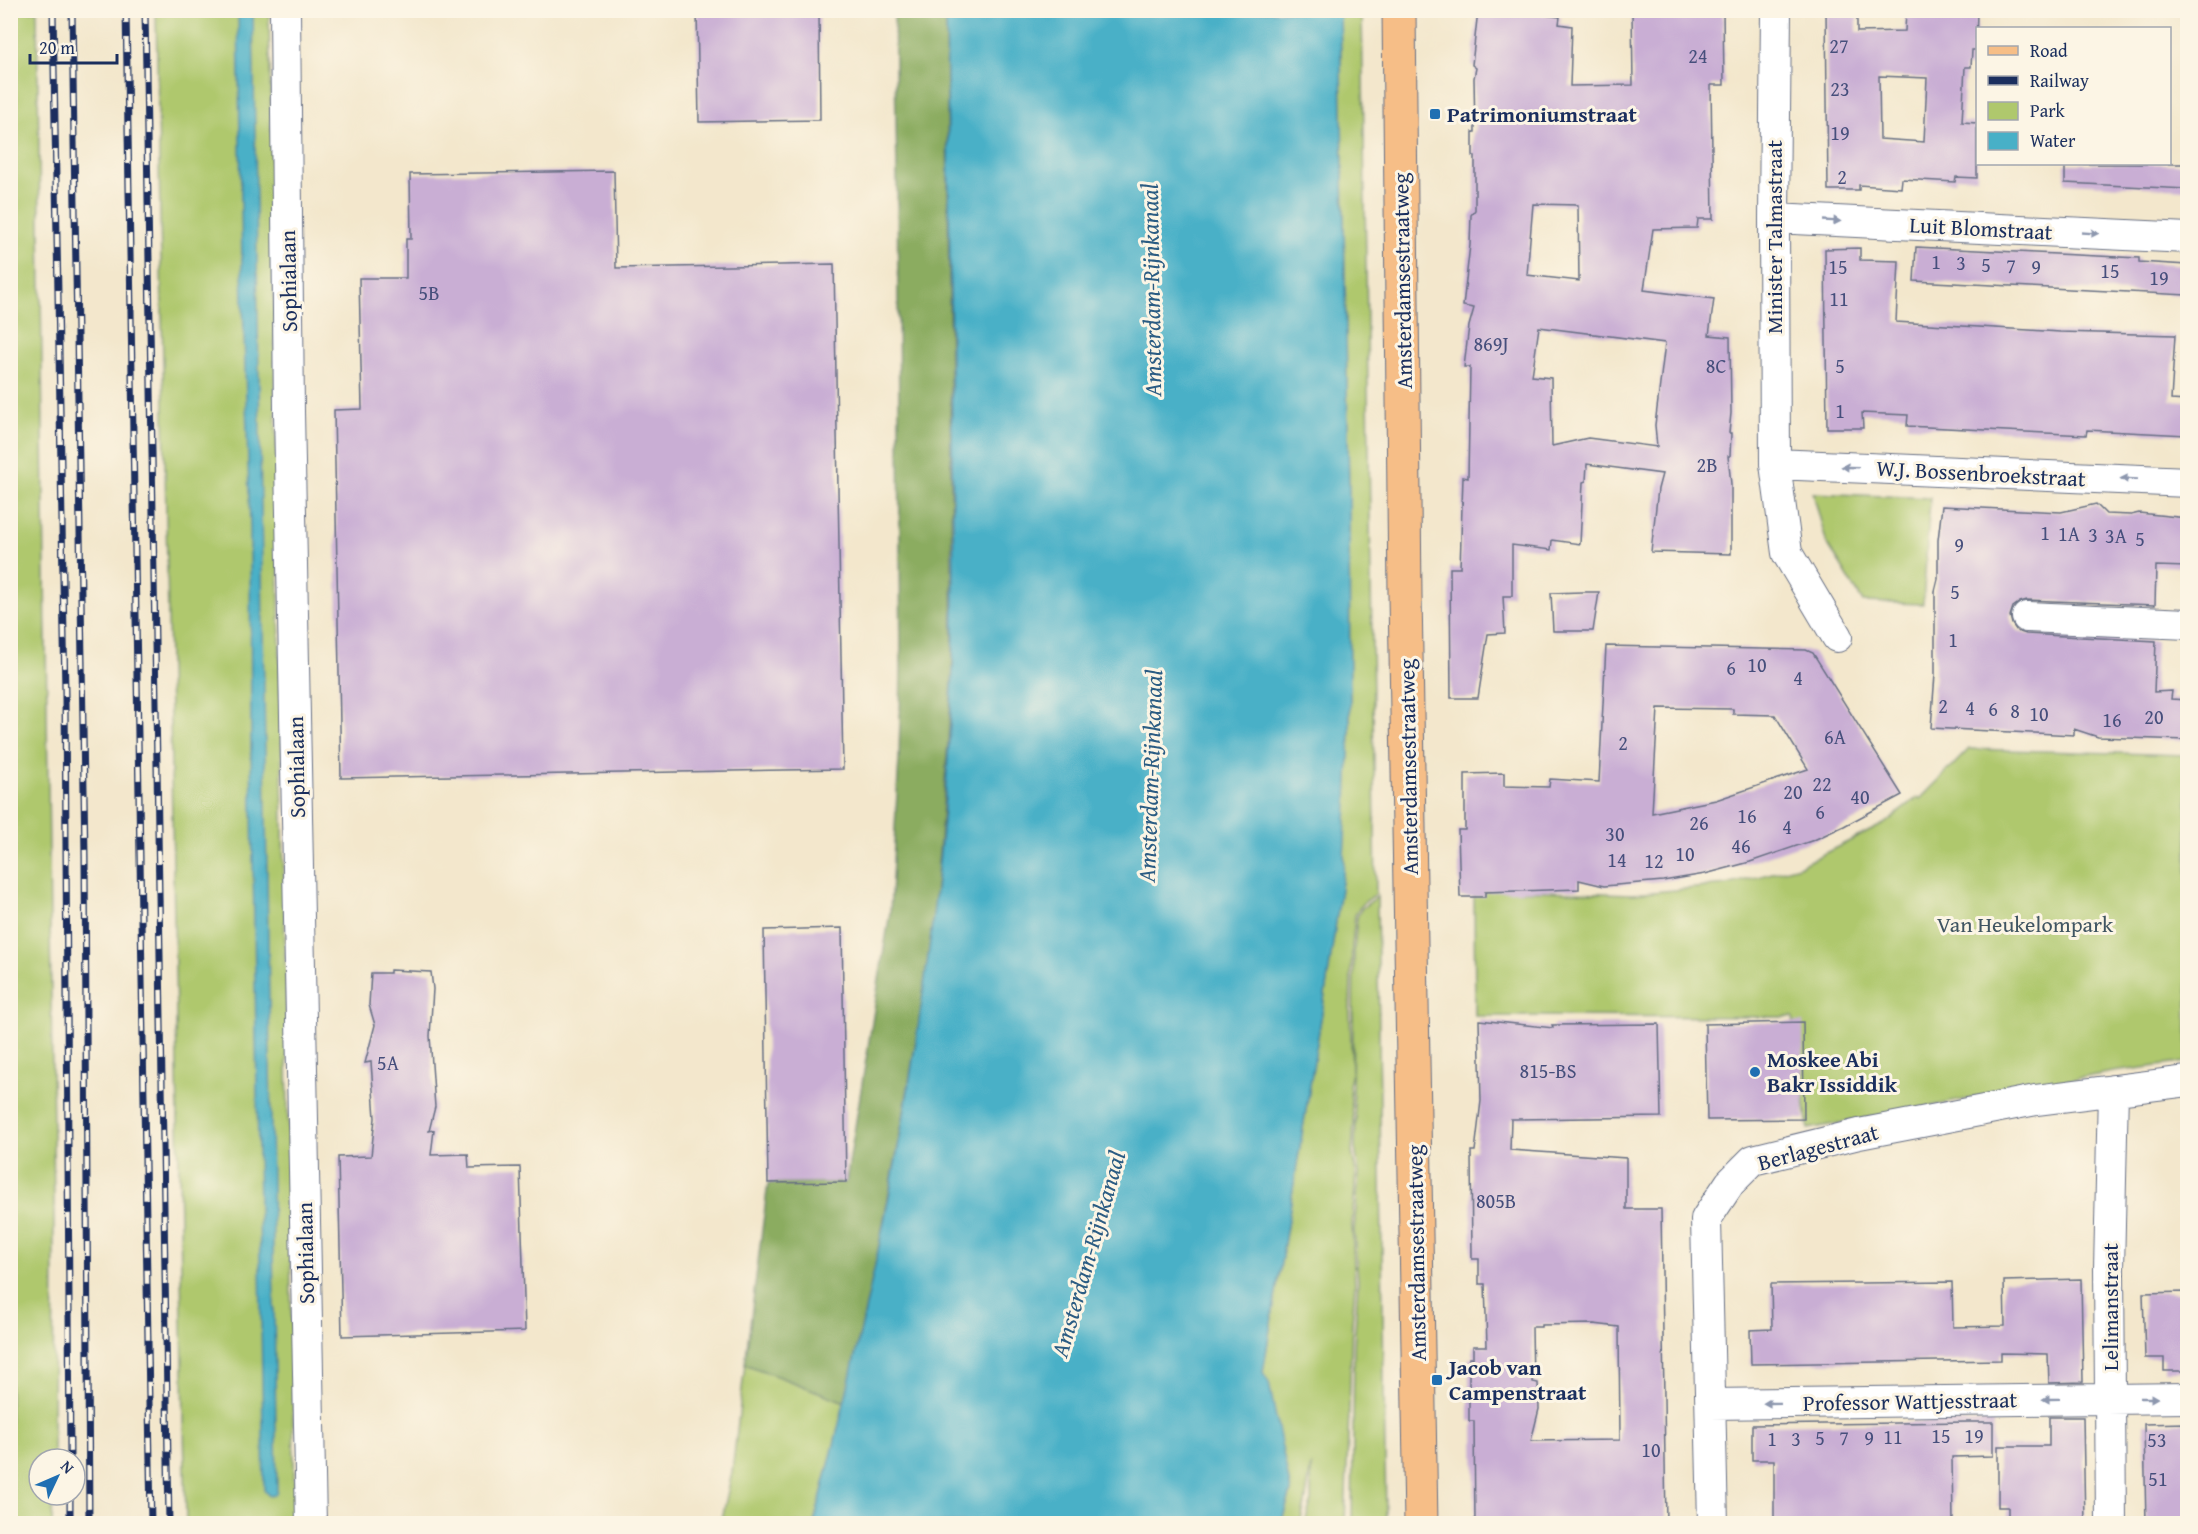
<svg xmlns="http://www.w3.org/2000/svg" width="2198" height="1534" font-family="'Gentium Book Plus',serif">
<style>
.green{fill:#afc86d;stroke:#657c66;stroke-width:1.5}
.forest{fill:#8bac60;stroke:#536e5f;stroke-width:1.5}
.water{fill:#48b0c7;stroke:#327092;stroke-width:1.5}
.building{fill:#c9aed4;fill-rule:evenodd}
.lines{fill:none;stroke-linecap:round;stroke-linejoin:round}
.minor-casing{stroke:#676f84;stroke-width:32}
.major-casing{stroke:#676f84;stroke-width:35}
.minor{stroke:#fff;stroke-width:30}
.major{stroke:#f6be87;stroke-width:33}
.rail-casing{stroke:#1b2f5e;stroke-width:7}
.rail{stroke:#fcf5e5;stroke-width:4.5;stroke-dasharray:14;stroke-linecap:butt}
.oneway{fill:#8d97ae}
.poi-dot{fill:#1f6fb2;stroke:#fcf5e5;stroke-width:2}
.labels{text-anchor:middle;dominant-baseline:central;stroke-width:6;stroke-linejoin:round;paint-order:stroke}
.number-label{font-size:20px;fill:#464f7c}
.poi-label{font-size:22px;font-weight:bold;fill:#1b2f5e;stroke:#fcf5e5;text-anchor:start}
.street-label{font-size:22px;fill:#1b2f5e;stroke:#fcf5e5}
.park-label{font-size:22px;fill:#405562;stroke:#fcf5e5}
.water-label{font-size:24px;font-style:italic;fill:#2b5c83;stroke:#fcf5e5}
</style>
<rect width="100%" height="100%" fill="#fcf5e5"/>
<filter id="ink" filterUnits="userSpaceOnUse"><feTurbulence type="fractalNoise" baseFrequency=".0167" numOctaves="2"/><feDisplacementMap in="SourceGraphic" scale="12" xChannelSelector="R" yChannelSelector="G"/><feConvolveMatrix kernelMatrix="1 2 1 2 8 2 1 2 1" color-interpolation-filters="sRGB"/></filter>
<filter id="wash" filterUnits="userSpaceOnUse"><feTurbulence type="fractalNoise" baseFrequency=".008" numOctaves="4" result="noise"/><feDisplacementMap in="SourceGraphic" scale="24" xChannelSelector="R" yChannelSelector="G"/><feGaussianBlur stdDeviation="1.35" result="paint"/><feColorMatrix in="noise" values="0 0 0 0 0 0 0 0 0 0 0 0 0 0 0 0 0 1.4 0 .05"/><feComposite in="paint" operator="in"/></filter>
<g filter="url(#wash)">
<rect width="100%" height="100%" fill="#f3e7cc"/>
<path class="green" d="M10,11h27l17,1193 -1,255h-14v36h14l-1,29 -42,-1z
M156,11h113l26,1512h-109z
M1340,11h22l14,883 -14,10 -7,11 -3,32 -2,65 2,61 -3,12 5,38 -2,29 4,20 -4,54 3,58 -3,41 -7,198h-40l6,-21v-37l-6,39 -5,19h-19l10,-31 -28,-120 65,-396 15,-101 7,-145 -1,-239z
M1813,493l117,5 -7,106 -60,-2 -37,-61z
M1969,749l218,6v307l-74,10 -305,57 -15,-112 -318,-1 -1,-127 159,5 94,-9 72,-19 85,-42 34,-27 2,2z
M1377,897l9,626 -34,1 2,-176 4,-67 -4,-51 5,-57 -4,-25 1,-30 -4,-27 2,-141 3,-33 5,-9z
M745,1364l100,38 -31,121 -93,1 11,-52z"/>
<path class="forest" d="M894,11h52l7,657 -6,88 -13,156 -13,98 -21,125 -24,126 -31,141 -100,-38 23,-181 78,-1 44,-270 9,-153 2,-88 -4,-497z"/>
<path class="water" d="M238,11h15l24,1480 -2,4 -6,1 -5,-6 -13,-737 -1,-225 -8,-259z
M946,11h394l9,480 1,239 -3,74 -4,71 -15,101 -65,396 6,11 22,109 -10,31h-467c73,-278 127,-564 139,-853 3,-79 -1,-159 -1,-238 -2,-140 -3,-281 -6,-421z"/>
<g id="blocks">
<path class="building" d="M697,10h122l1,110 -121,2z
M1478,10h42l-1,2 41,5 -1,7 13,2 -2,60 63,-1 -1,-75h91l1,75h-13l2,134h-15l-1,9 -44,1 -9,61 70,9 -5,36 21,2 1,76 -2,20h2l-1,23h-2l3,28v70l-80,-2 7,-63 4,-15 -75,-10 -1,17 -3,1 -3,62 -28,-4 -1,10 -39,-5v51h-9l2,37 -17,1 -10,64h-27l-1,-130h10l3,-91 5,1 2,-111h-6l5,-41 5,-18 -11,-2 7,-61 1,-30 4,-5v-54h-2v-24h2l-1,-54 2,-10 -4,-3zM1533,204l45,1 1,76 -52,-6zM1539,327l126,16 -10,82 2,22 -69,-9 -36,8 -1,-68 -19,-2z
M1826,10h31v22l48,-1 1,-21h71l-1,40h-4l-1,17h-6l-3,55 15,1v55l-21,-1 -1,5 -53,-3 -1,9 -42,-3v5h-31zM1879,76l48,2 -3,64 -44,-3z
M2065,164h122v25l-122,-6z
M614,171l2,97 218,-4 9,505 -502,9 -7,-368 28,-1 -3,-131h47v-39h5l-1,-65z
M1916,247l223,11v4l48,3v30l-273,-14z
M1860,248v12l39,1 -3,61 164,10 115,3 -4,65 16,1v34l-100,-5 -1,5 -179,-9 1,-11 -46,-2 1,15h-36l-2,-179z
M2096,504l10,10 25,1 8,-2 48,5v49l-31,-1 -1,39 -128,-5 -7,2 -7,5 -3,9 2,8 5,7 9,3 130,7 -2,51 18,-1 -1,8 16,1v40l-89,-3 -24,-8v6l-143,-7 4,-54v-83l3,-12v-39l4,-34 119,6z
M1582,592h17l-6,39h-40l-2,-38z
M1606,646l200,4 7,3 89,142 -58,31 -30,14 -64,22 -45,12 -42,7 -59,5 -25,-6v9l-94,3v5h-25l-2,-67h7v-56l39,-1v13l45,1 1,-8 49,3zM1658,708l75,1v5l42,1 33,54 -92,31 -64,13z
M842,928l4,254 -78,1 -4,-253z
M390,970l41,2 2,17 -3,47 5,71 -6,24 5,-1 -3,25 37,-1 1,14 51,-1 5,164 -183,5 -4,-179 33,-1 4,-38 -4,-56 -6,1 10,-38 -6,-20 2,-32h19z
M1479,1020l74,8 -1,-3 107,-1 2,93 -150,2 -1,31 116,8v51h35l5,315h-191l-1,-103h-5v-63h4v-12h14l-2,-62h-6v-25h-7l-1,-108h4l6,-50zM1594,1324l25,3 1,113 -89,1 8,-32 -1,-26 -5,-1 -1,-55h9v-2z
M1803,1022l1,97 -97,1 -2,-96z
M2081,1279l2,103 -34,1 -1,-29 -47,-1v7l-250,4 -1,-34 22,-1 -1,-45 181,-2 1,45 52,-1 -1,-45z
M2187,1292v79h-23v-13h-19l-2,-65z
M2049,1417h34l2,107h-77v-17h-10v-61h51z
M1969,1422h24v34l-41,1 1,67h-179v-64h-22v-35z
M2187,1423v101h-41l-2,-100z"/>
</g>
</g>
<g filter="url(#ink)">
<use href="#blocks" fill-opacity="0" stroke="#676f84" stroke-width="1.5"/>
<g class="lines">
<g class="minor-casing">
<path id="minor" d="M285,10l4,402 22,1112
M1776,10l-2,208 1,246 12,89 50,84
M1774,218l414,20
M1775,464l413,18
M2027,617l161,7
M1711,1404l477,-6
M1713,1524l-7,-305 24,-36 23,-23 106,-26 177,-34 152,-19
M2111,1524l-2,-255 4,-179"/>
</g>
<g class="major-casing">
<path id="major" d="M1399,10l6,585 16,929"/>
</g>
<use href="#minor" class="minor"/>
<use href="#major" class="major"/>
<g class="rail-casing">
<path id="rail" d="M53,10l12,683 5,766
M72,10l13,847 4,667
M126,10l25,1514
M145,10l24,1514
M70,1495v29"/>
</g>
<use href="#rail" class="rail"/>
</g>
<defs><path id="oneway-solid" d="M-6-.8H1V-3.2L6.5 0L1 3.2V.8H-6Z" transform="scale(1.5)"/></defs>
<g class="oneway">
<use href="#oneway-solid" transform="translate(1832 221) rotate(3)"/>
<use href="#oneway-solid" transform="translate(2090 233) rotate(3)"/>
<use href="#oneway-solid" transform="translate(1850 467) rotate(-178)"/>
<use href="#oneway-solid" transform="translate(2129 479) rotate(-177)"/>
<use href="#oneway-solid" transform="translate(2149 1398)"/>
<use href="#oneway-solid" transform="translate(2051 1399) rotate(179)"/>
<use href="#oneway-solid" transform="translate(1772 1403) rotate(179)"/>
</g>
</g>
<g class="poi-dot">
<rect x="1429" y="108" width="12" height="12" rx="3"/>
<circle cx="1755" cy="1072" r="6"/>
<rect x="1431" y="1374" width="12" height="12" rx="3"/>
</g>
<g class="labels">
<g class="number-label">
<text x="1839" y="45">27</text>
<text x="1698" y="55">24</text>
<text x="1840" y="88">23</text>
<text x="1840" y="132">19</text>
<text x="1842" y="176">2</text>
<text x="1936" y="261">1</text>
<text x="1961" y="262">3</text>
<text x="1986" y="264">5</text>
<text x="2011" y="265">7</text>
<text x="1838" y="266">15</text>
<text x="2036" y="266">9</text>
<text x="2110" y="270">15</text>
<text x="2159" y="277">19</text>
<text x="429" y="292">5B</text>
<text x="1839" y="298">11</text>
<text x="1491" y="343">869J</text>
<text x="1716" y="365">8C</text>
<text x="1840" y="365">5</text>
<text x="1840" y="410">1</text>
<text x="1707" y="464">2B</text>
<text x="2045" y="532">1</text>
<text x="2069" y="533">1A</text>
<text x="2093" y="534">3</text>
<text x="2116" y="535">3A</text>
<text x="2140" y="538">5</text>
<text x="1959" y="544">9</text>
<text x="1955" y="591">5</text>
<text x="1953" y="639">1</text>
<text x="1757" y="664">10</text>
<text x="1731" y="667">6</text>
<text x="1798" y="677">4</text>
<text x="1943" y="705">2</text>
<text x="1970" y="707">4</text>
<text x="1993" y="708">6</text>
<text x="2015" y="710">8</text>
<text x="2039" y="713">10</text>
<text x="2154" y="716">20</text>
<text x="2112" y="719">16</text>
<text x="1835" y="736">6A</text>
<text x="1623" y="742">2</text>
<text x="1822" y="783">22</text>
<text x="1793" y="791">20</text>
<text x="1860" y="796">40</text>
<text x="1820" y="811">6</text>
<text x="1747" y="815">16</text>
<text x="1699" y="822">26</text>
<text x="1787" y="826">4</text>
<text x="1615" y="833">30</text>
<text x="1741" y="845">46</text>
<text x="1685" y="853">10</text>
<text x="1617" y="859">14</text>
<text x="1654" y="860">12</text>
<text x="388" y="1062">5A</text>
<text x="1548" y="1070">815-BS</text>
<text x="1496" y="1200">805B</text>
<text x="1941" y="1435">15</text>
<text x="1974" y="1435">19</text>
<text x="1893" y="1436">11</text>
<text x="1820" y="1437">5</text>
<text x="1844" y="1437">7</text>
<text x="1869" y="1437">9</text>
<text x="1772" y="1438">1</text>
<text x="1796" y="1438">3</text>
<text x="2157" y="1439">53</text>
<text x="1651" y="1449">10</text>
<text x="2158" y="1478">51</text>
</g>
<g class="poi-label">
<text x="1447" y="114">Patrimoniumstraat</text>
<text x="1767" y="1059">Moskee Abi<tspan x="1767" dy="25">Bakr Issiddik</tspan></text>
<text x="1449" y="1367">Jacob van<tspan x="1449" dy="25">Campenstraat</tspan></text>
</g>
<g class="street-label">
<text transform="translate(1981 228) rotate(3)">Luit Blomstraat</text>
<text transform="translate(1774 237) rotate(-90)">Minister Talmastraat</text>
<text transform="translate(288 281) rotate(-91)">Sophialaan</text>
<text transform="translate(1402 281) rotate(-91)">Amsterdamsestraatweg</text>
<text transform="translate(1981 473) rotate(3)">W.J. Bossenbroekstraat</text>
<text transform="translate(296 767) rotate(-91)">Sophialaan</text>
<text transform="translate(1408 767) rotate(-91)">Amsterdamsestraatweg</text>
<text transform="translate(1818 1147) rotate(-15)">Berlagestraat</text>
<text transform="translate(305 1253) rotate(-91)">Sophialaan</text>
<text transform="translate(1416 1253) rotate(-91)">Amsterdamsestraatweg</text>
<text transform="translate(2110 1307) rotate(-90)">Lelimanstraat</text>
<text transform="translate(1910 1401) rotate(-1)">Professor Wattjesstraat</text>
</g>
<g class="park-label">
<text x="2025" y="924">Van Heukelompark</text>
</g>
<g class="water-label">
<text transform="translate(1151 290) rotate(-91)">Amsterdam-Rijnkanaal</text>
<text transform="translate(1150 776) rotate(-88)">Amsterdam-Rijnkanaal</text>
<text transform="translate(1088 1254) rotate(-74)">Amsterdam-Rijnkanaal</text>
</g>
</g>
<rect width="2198" height="1534" fill="none" stroke="#fcf5e5" stroke-width="36"/>
<rect x="1976" y="27" width="195" height="138" fill="#fcf5e5" stroke="#a2a6af" stroke-width="1.5"/>
<rect x="1988" y="46" width="30" height="9" fill="#f6be87" stroke="#a2a6af" stroke-width="1.5"/>
<text x="2030" y="57" font-size="18" fill="#1b2f5e">Road</text>
<rect x="1988" y="76" width="30" height="9" fill="#1b2f5e" stroke="#a2a6af" stroke-width="1.5"/>
<text x="2030" y="87" font-size="18" fill="#1b2f5e">Railway</text>
<rect x="1988" y="102" width="30" height="18" fill="#afc86d" stroke="#a2a6af" stroke-width="1.5"/>
<text x="2030" y="117" font-size="18" fill="#1b2f5e">Park</text>
<rect x="1988" y="132" width="30" height="18" fill="#48b0c7" stroke="#a2a6af" stroke-width="1.5"/>
<text x="2030" y="147" font-size="18" fill="#1b2f5e">Water</text>
<g transform="translate(57 1477) rotate(46)"><circle r="28" fill="#fcf5e5" stroke="#a2a6af" stroke-width="1.5"/>
<path d="M0-4.5L10 22L0 15L-10 22Z" fill="#1f6fb2"/>
<text y="-9" font-size="16" font-weight="bold" text-anchor="middle" fill="#1b2f5e">N</text>
</g>
<path d="M30 54v9h87v-9" fill="none" stroke="#1b2f5e" stroke-width="3"/>
<text x="39" y="54" font-size="18" fill="#1b2f5e" stroke="#fcf5e5" stroke-width="4.5" paint-order="stroke">20 m</text>
</svg>
